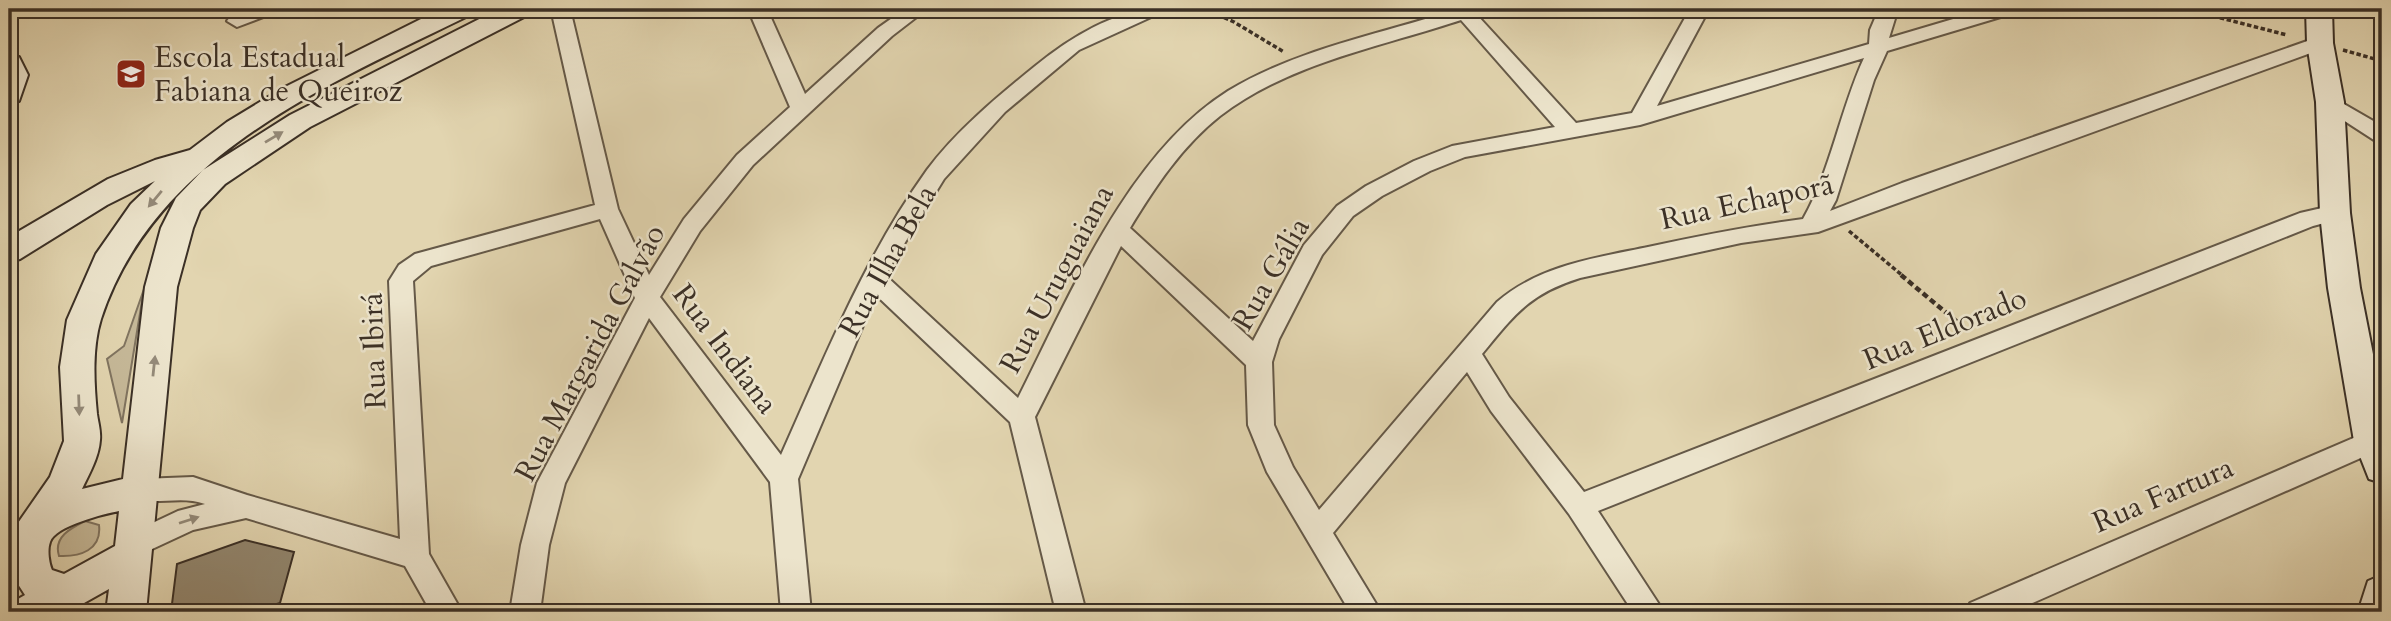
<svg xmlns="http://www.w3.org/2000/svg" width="2391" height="621" font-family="Cardo,serif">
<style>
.green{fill:#c6b999;stroke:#807460;stroke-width:2}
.building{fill:#92866e;stroke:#3b3026;stroke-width:2}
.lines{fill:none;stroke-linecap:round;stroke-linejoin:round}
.street-casing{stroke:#655948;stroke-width:4}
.secondary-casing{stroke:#3b3026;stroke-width:4}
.path-far1{stroke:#3b3026;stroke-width:3.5;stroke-dasharray:4.5 2.5;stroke-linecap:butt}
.path{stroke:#3b3026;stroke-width:4.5;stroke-dasharray:6 3.5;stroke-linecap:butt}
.street{fill:#ece4cc;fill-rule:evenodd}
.secondary{fill:#ece4cc;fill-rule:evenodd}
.oneway{fill:#948a79}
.labels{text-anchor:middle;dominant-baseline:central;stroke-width:5;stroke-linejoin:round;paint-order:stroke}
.poi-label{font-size:30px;fill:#3b3026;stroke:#ece4cc;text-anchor:start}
.street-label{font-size:30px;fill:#3b3026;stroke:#ece4cc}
</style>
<rect width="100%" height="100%" fill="#e2d5b0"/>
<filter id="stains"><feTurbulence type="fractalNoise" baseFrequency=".00286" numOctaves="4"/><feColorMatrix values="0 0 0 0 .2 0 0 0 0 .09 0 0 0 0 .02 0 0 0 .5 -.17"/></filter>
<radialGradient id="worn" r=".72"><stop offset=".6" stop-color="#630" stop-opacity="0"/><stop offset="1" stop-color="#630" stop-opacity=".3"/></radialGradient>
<path class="green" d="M144,289l-22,134 -15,-64 17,-13z
M85,521l14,4c3,25 -19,32 -40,31 -6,-19 12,-28 26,-35z"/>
<path class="building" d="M245,540l49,12 -14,51 -29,9h-80l6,-48z"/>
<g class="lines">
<g class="street-casing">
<path id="street" d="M251,9h26l-3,4 -37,14 -10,-6 3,-4z
M551,9h19l48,200 31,66 35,-56 53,-64 53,-48 -42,-98h19l38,85 73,-66 27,-19h22l-35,27 -139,129 -53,66 -40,66 121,158c44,-98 83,-197 146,-285 29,-39 70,-73 107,-103 34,-28 84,-60 129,-58l-3,4 -81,37 -74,62 -61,67 -59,96 133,123c52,-103 110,-244 210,-307 69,-42 153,-57 230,-82h27l-8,6 99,108 56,-10 58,-104h19l-52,97 212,-62 1,-14 9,-21h19l-9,29 98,-29h29l-2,4 -127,38 -13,29 -38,120 -6,11 72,-28 411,-144h14l3,4 -3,4 -509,185 -77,11 -161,35c-51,16 -65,36 -98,76l27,43 75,95 716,-279 35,-8 8,3 3,5 -3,5 -30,8 -715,285 66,101h-31l-64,-98 -78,-103 -24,-39 -134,161 48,79h-31l-83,-140 -19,-47 -2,-60 -125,-119 -86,171 51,195h-30l-46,-190 -134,-127 -78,184 13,133h-30l-11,-130 -121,-164 -84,165 -16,62 -9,67h-30l11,-67 16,-62 98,-185 -35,-79 -169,47 -18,15 16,273 33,58h-31l-26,-46 -159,-48 -53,12 -58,27 -10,-3 -4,-9 4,-9 53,-25 27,-7c-24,-9 -50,2 -74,-6l-4,-8 4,-8 10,-3 52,-2 54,18 153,44 -11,-258 10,-16 16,-11 180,-49zM1461,20l94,107 -103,19 -38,15 -48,25 -29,20 -33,39 -51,96 -123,-113c25,-41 52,-82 90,-112 69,-53 160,-69 241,-96zM1864,58c-24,52 -33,112 -61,161 -53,7 -104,17 -155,28 -53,11 -108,18 -151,55l-178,208 -26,-43 -19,-42 -2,-63 7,-23 43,-84 31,-39 29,-20 48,-25 35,-14 175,-32z
M2330,96l52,30v16l-8,-2 -51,-33 -3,-5 3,-5z
M2372,430l10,5 -1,14 -369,163h-46l4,-9z"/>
</g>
<g class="secondary-casing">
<path id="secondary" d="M441,9h33l-4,6c-141,69 -316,141 -369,304 -9,29 -7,64 -4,95 1,8 4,17 3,26 -1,17 -11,34 -18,49l41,-10 22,-192 16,-59 15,-30 27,-28 87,-55 209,-106h33l-4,6 -218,112 -85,57 -25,26 -7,18 -16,59 -31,325h-40l3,-23 -41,23h-56l6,-13 7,-4 -11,-17 -5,2v-44l41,-59 14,-36 -4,-74 7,-47 29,-66 35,-50 24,-23 -48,24 -87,54 -11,3v-25l99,-58 47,-19 35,-10 37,-28 56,-34zM119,511l-4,35 -51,28 -12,-4c-3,-7 -5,-20 -2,-28 5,-16 54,-28 69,-31z
M2306,9h26l1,34 11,59 6,111 10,75 22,112v83l-13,-4 -15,-38 -26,-153 -8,-75 -4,-111 -9,-59z
M9,55l10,2 9,18 -9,26 -10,3z
M2382,575v37h-24l10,-31z"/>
</g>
<path class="path-far1" d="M1205,9l29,13 50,30
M2186,9l101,26
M2343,50l39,11
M1849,231l54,45"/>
<path class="path" d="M1901,275l67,56"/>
<use href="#street" class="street"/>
<use href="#secondary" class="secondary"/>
</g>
<defs><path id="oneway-solid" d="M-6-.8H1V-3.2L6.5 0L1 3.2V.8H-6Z" transform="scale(1.75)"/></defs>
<g class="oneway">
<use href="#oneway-solid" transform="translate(274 137) rotate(-31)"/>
<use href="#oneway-solid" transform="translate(155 199) rotate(130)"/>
<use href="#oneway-solid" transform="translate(154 366) rotate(-84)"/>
<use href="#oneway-solid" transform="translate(79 405) rotate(88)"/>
<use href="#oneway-solid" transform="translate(189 520) rotate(-18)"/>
</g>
<defs>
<g id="school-square" transform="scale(1.575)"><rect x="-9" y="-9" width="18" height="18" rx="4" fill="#8f2418" stroke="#ece4cc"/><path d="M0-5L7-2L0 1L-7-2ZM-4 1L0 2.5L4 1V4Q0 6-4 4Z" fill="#fff"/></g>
</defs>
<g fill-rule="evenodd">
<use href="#school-square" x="131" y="74"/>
</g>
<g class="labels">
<g class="poi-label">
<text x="154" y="57">Escola Estadual<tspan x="154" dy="34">Fabiana de Queiroz</tspan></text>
</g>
<g class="street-label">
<text transform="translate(1747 202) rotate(-12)">Rua Echaporã</text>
<text transform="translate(888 261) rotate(-61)">Rua Ilha Bela</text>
<text transform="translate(1271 274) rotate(-60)">Rua Gália</text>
<text transform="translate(1057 279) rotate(-62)">Rua Uruguaiana</text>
<text transform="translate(1945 329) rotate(-22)">Rua Eldorado</text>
<text transform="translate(725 349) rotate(53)">Rua Indiana</text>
<text transform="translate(374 351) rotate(-92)">Rua Ibirá</text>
<text transform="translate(590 353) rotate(-62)">Rua Margarida Galvão</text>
<text transform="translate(2163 495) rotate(-23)">Rua Fartura</text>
</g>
</g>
<rect width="2391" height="621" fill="none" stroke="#e2d5b0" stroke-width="35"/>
<rect x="10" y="10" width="2370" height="600" fill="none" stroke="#3b3026" stroke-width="3.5"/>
<rect x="18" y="18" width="2356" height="586" fill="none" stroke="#3b3026" stroke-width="2"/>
<rect width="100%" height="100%" filter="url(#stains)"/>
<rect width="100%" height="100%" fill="url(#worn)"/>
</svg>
